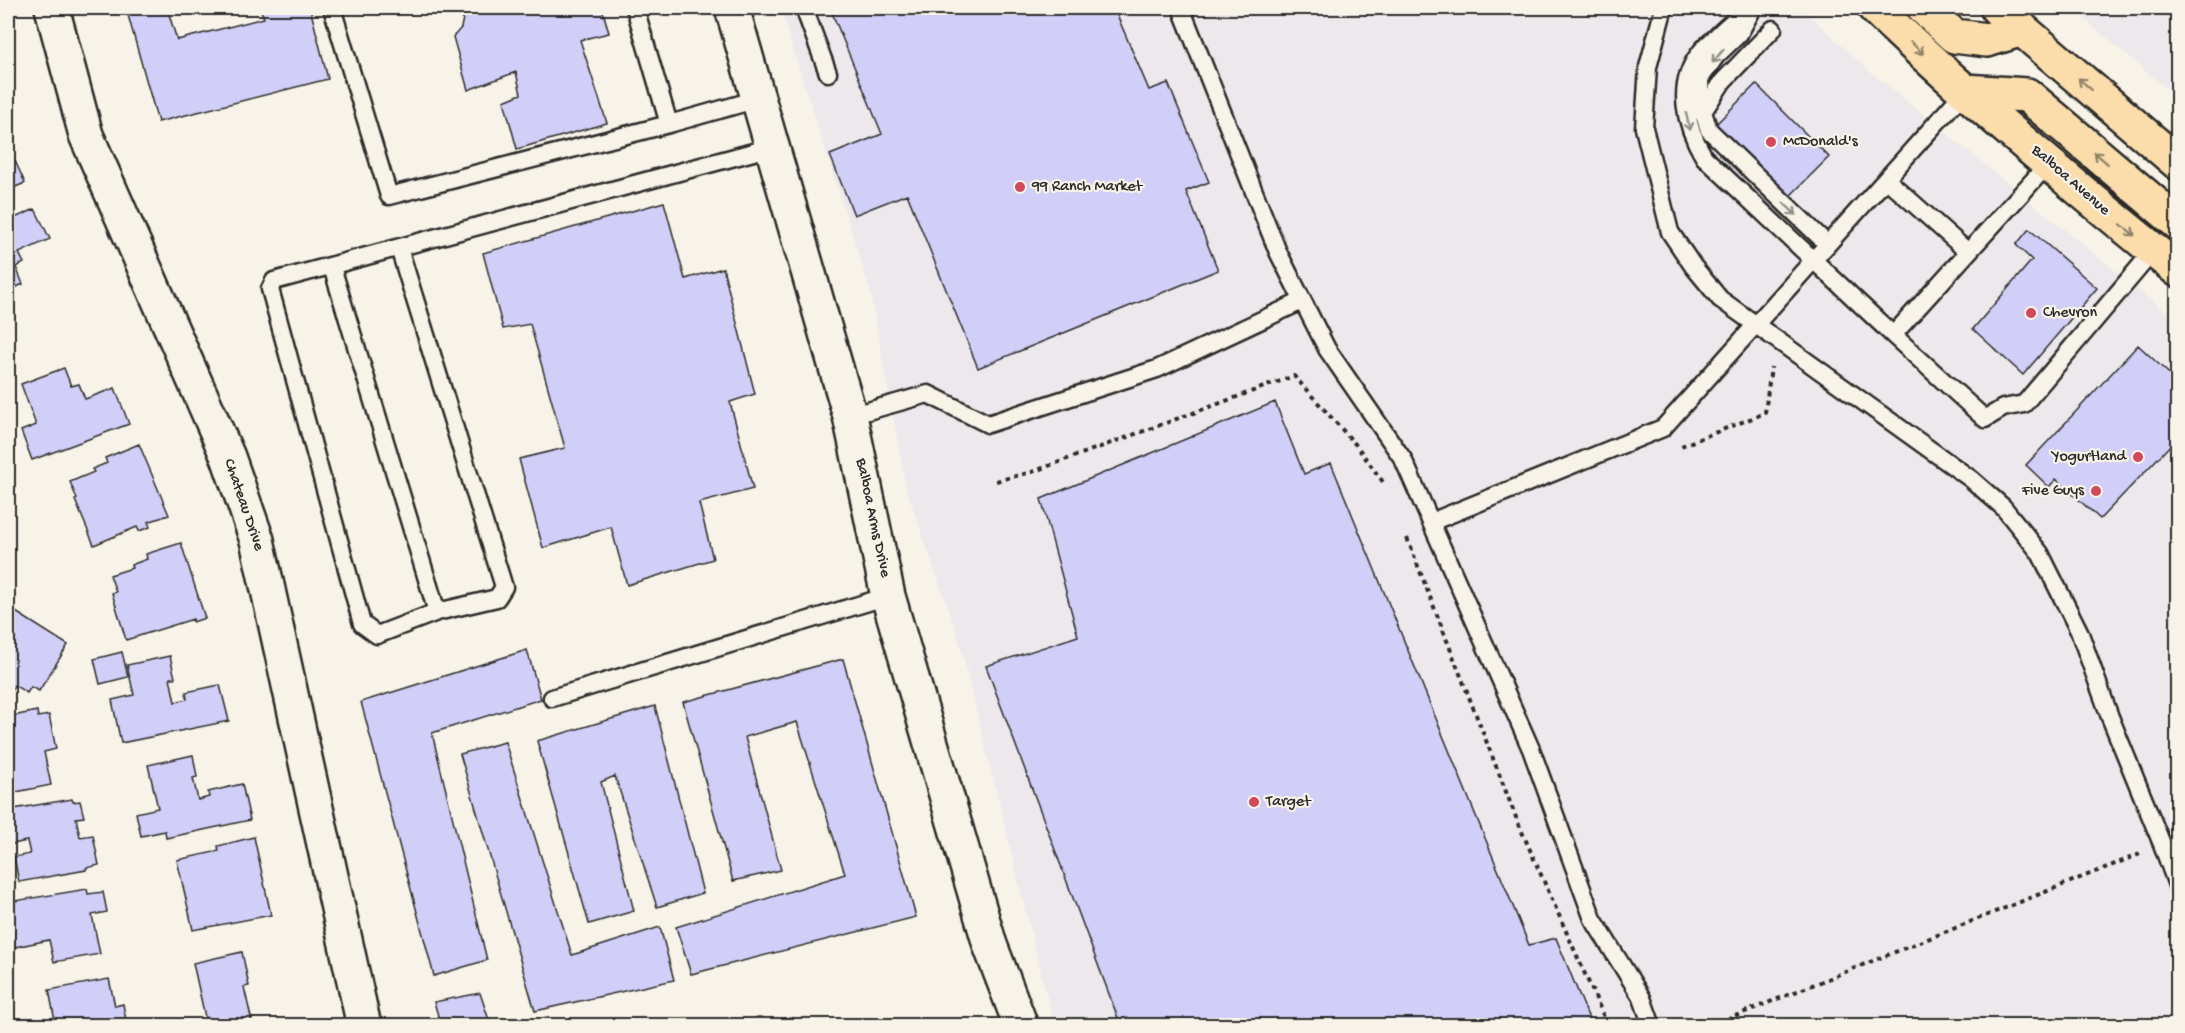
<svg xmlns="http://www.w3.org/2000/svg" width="2185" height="1033" font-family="'Gochi Hand',sans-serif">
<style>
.built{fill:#ece8ec}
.building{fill:#d1cef7;stroke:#2b2b2b;stroke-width:1.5}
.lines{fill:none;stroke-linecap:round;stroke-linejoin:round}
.service-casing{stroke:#2b2b2b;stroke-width:21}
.tertiary-casing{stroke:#2b2b2b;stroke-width:38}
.primary-casing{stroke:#2b2b2b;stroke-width:38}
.path{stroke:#2b2b2b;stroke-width:4;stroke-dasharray:4.5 4.5;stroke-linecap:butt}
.service{stroke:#f7f3e8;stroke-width:16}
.tertiary{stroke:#f7f3e8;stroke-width:33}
.primary{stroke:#faddab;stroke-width:33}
.oneway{stroke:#92846b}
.oneway2{stroke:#918f8a}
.poi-dot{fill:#d1495b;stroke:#f7f3e8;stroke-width:2}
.labels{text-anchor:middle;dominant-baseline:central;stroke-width:4.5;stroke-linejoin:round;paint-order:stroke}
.poi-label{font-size:16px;fill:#2b2b2b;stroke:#f7f3e8;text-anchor:start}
.street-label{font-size:16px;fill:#2b2b2b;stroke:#f7f3e8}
</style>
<rect width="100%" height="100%" fill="#f7f3e8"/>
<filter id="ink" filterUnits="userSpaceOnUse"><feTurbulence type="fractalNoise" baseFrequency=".0167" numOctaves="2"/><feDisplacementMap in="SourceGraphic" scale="12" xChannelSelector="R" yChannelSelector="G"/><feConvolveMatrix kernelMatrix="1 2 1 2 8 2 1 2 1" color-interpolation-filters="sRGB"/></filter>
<g filter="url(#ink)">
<path class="built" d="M780,8h1022l65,61 310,252v704h-1123l-95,-385 -53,-152 -36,-198z
M2072,8h105v90z"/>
<path class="building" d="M126,8h41l10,32 87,-22 -4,-10h50l18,71 -170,43z
M465,8h108l1,4 17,-4h11l7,25 -29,7 27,83 -90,26 -13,-48 17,-7 -5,-22 -48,18 -15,-53 8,-9z
M830,8h284l35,82 19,-7 41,99 -23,9 32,79 -240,98 -71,-174 -53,21 -24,-60 52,-21z
M1756,84l73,73 -43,43 -73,-73z
M8,145l17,38 -17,7 4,10 -4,2z
M664,202l21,77 38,-11 32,126 -25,8 23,87 -54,14 14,56 -86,26 -16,-58 -68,21 -24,-89 46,-11 -35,-124 -27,5 -20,-76z
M35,209l15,30 -31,14 5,10 -8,4 7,17 -15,7v-70z
M2029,229l68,59 -74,87 -50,-46 59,-69 -16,-15z
M2138,345l40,37v55l-78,82 -44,-40 -7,8 -23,-22z
M64,368l7,18 8,-2 6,15 30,-11 14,36 -97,36 -11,-29 15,-6 -15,-41z
M1275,402l29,72 27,-11 198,482 27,-7 36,88h-471l-135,-360 92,-30 -37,-137z
M139,444l30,71 -21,7 2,5 -11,4 -2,-4 -43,18 -19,-45 2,-1 -7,-17 24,-10 -2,-3 15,-6 -2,-5z
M181,543l24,75 -12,4v-3l-67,21 -14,-47 4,-1 -6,-17 22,-7 -1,-3 16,-6 -1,-5z
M8,607l60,38 -29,46 -8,-4 -4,6 -13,-8 -6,15z
M527,650l14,49 -109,34 55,227 -53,16 -73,-274z
M122,652l6,25 -28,7 -6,-25z
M170,656l5,22h-5l5,24 12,-3 -1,-7 34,-7 9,36 -108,22 -9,-43 22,-5 -7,-30z
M843,659l73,258 -225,57 -15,-47 169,-53 -48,-152 -52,15 36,133 -48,11 -50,-179z
M655,706l48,187 -46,14 -42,-131 -14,6 33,129 -45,13 -52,-183z
M37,711l1,6 11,-2 7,34 -12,3 7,33 -40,8 -3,-19v-57z
M505,742l67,213 88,-28 14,53 -139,31 -75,-257z
M193,755l4,22 -4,1 5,22 11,-3 -1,-5 34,-8 8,36 -84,18 -1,-7 -24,5 -5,-23 22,-5 -10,-43z
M72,799l1,3 7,-1 4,16 -8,1 4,19 13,-2 6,30 -13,3v2l-67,12 -5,-25 16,-3 -3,-13 -19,4v-35z
M254,837l17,78 -78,15 -16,-70 42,-9 -1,-5z
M87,889l1,5 15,-2 4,20 -15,3 8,39 -46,8 -5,-22 -34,7 -7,-45z
M242,952l7,34 -5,1 9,39h-46l-14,-63z
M109,979l6,27 8,-2 4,22h-93l21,-5 -6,-31z
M480,993l11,33h-50l-7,-24z"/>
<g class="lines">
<g class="service-casing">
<path id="service" d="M332,8l57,188 280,-72 89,-25
M635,8l34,116
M804,8l24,65
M1181,8l97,244 49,97 76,110 128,290 62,170 49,79 10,28
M1753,9c-15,7 -25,16 -37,28 -5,5 -12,10 -16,16 -25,32 -15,72 4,104l189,178
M1752,10l-13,24 -23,22 -16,23 1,27 8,24 118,114
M1663,11l-15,56 -4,61 26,104 23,34 27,33 251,180 32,28 37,46 39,78 31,86 52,127 16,44
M1702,113l21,-32 50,-52
M2049,163l-156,172 92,84 18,-11 21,-4 129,-153
M1886,179l82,73
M399,248l105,339 -7,11 -60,14 -60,23 -15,-11 -92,-335 4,-8 498,-134
M332,267l105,345
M850,416l78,-22 60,30 169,-55 145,-68
M1431,522l232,-94 302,-337
M552,698l336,-102"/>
</g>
<g class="tertiary-casing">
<path id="tertiary" d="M52,8l34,127 142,322 29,83 107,486
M732,8l118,408 38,180 102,349 31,81"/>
</g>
<g class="primary-casing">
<path id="primary" d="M1875,8c95,92 199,178 303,262
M1924,8l30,28 33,4 35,-11
M1997,8l181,155
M1965,91l62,4 151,128"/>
</g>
<path class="path" d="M1681,446l84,-33 6,-46
M996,481l36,-9 262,-96 62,69 27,37
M1407,538l112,287 89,201
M1710,1026l430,-172"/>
<use href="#service" class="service"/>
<use href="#tertiary" class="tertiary"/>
<use href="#primary" class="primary"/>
</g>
<defs><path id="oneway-shaft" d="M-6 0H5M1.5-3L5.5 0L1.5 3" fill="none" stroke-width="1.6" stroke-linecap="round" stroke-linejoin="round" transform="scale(1.5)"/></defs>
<g class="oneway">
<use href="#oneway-shaft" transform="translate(1917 48) rotate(44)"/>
<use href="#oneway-shaft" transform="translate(2085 84) rotate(-139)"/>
<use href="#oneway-shaft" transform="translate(2101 158) rotate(-139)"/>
<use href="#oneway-shaft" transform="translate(2128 230) rotate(39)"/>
</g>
<g class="oneway2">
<use href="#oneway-shaft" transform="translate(1718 56) rotate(130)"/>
<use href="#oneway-shaft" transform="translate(1688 122) rotate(77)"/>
<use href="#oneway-shaft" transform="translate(1790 209) rotate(43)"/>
</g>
</g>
<g class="poi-dot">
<circle cx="1771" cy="142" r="6"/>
<circle cx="1020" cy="187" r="6"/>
<circle cx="2031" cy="313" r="6"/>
<circle cx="2138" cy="457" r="6"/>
<circle cx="2096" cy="491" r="6"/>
<circle cx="1254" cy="802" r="6"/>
</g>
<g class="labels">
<g class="poi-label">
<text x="1783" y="142">McDonald's</text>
<text x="1032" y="187">99 Ranch Market</text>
<text x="2043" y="313">Chevron</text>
<text x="2126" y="457" text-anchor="end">Yogurtland</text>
<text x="2084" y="491" text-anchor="end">Five Guys</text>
<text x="1266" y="802">Target</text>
</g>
<g class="street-label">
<text transform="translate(2070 181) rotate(41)">Balboa Avenue</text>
<text transform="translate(243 505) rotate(71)">Chateau Drive</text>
<text transform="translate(872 518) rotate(78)">Balboa Arms Drive</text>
</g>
</g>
<rect width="2185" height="1033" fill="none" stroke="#f7f3e8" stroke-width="30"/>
<rect x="15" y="15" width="2155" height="1003" fill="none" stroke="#2b2b2b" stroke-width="2" filter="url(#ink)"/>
</svg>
